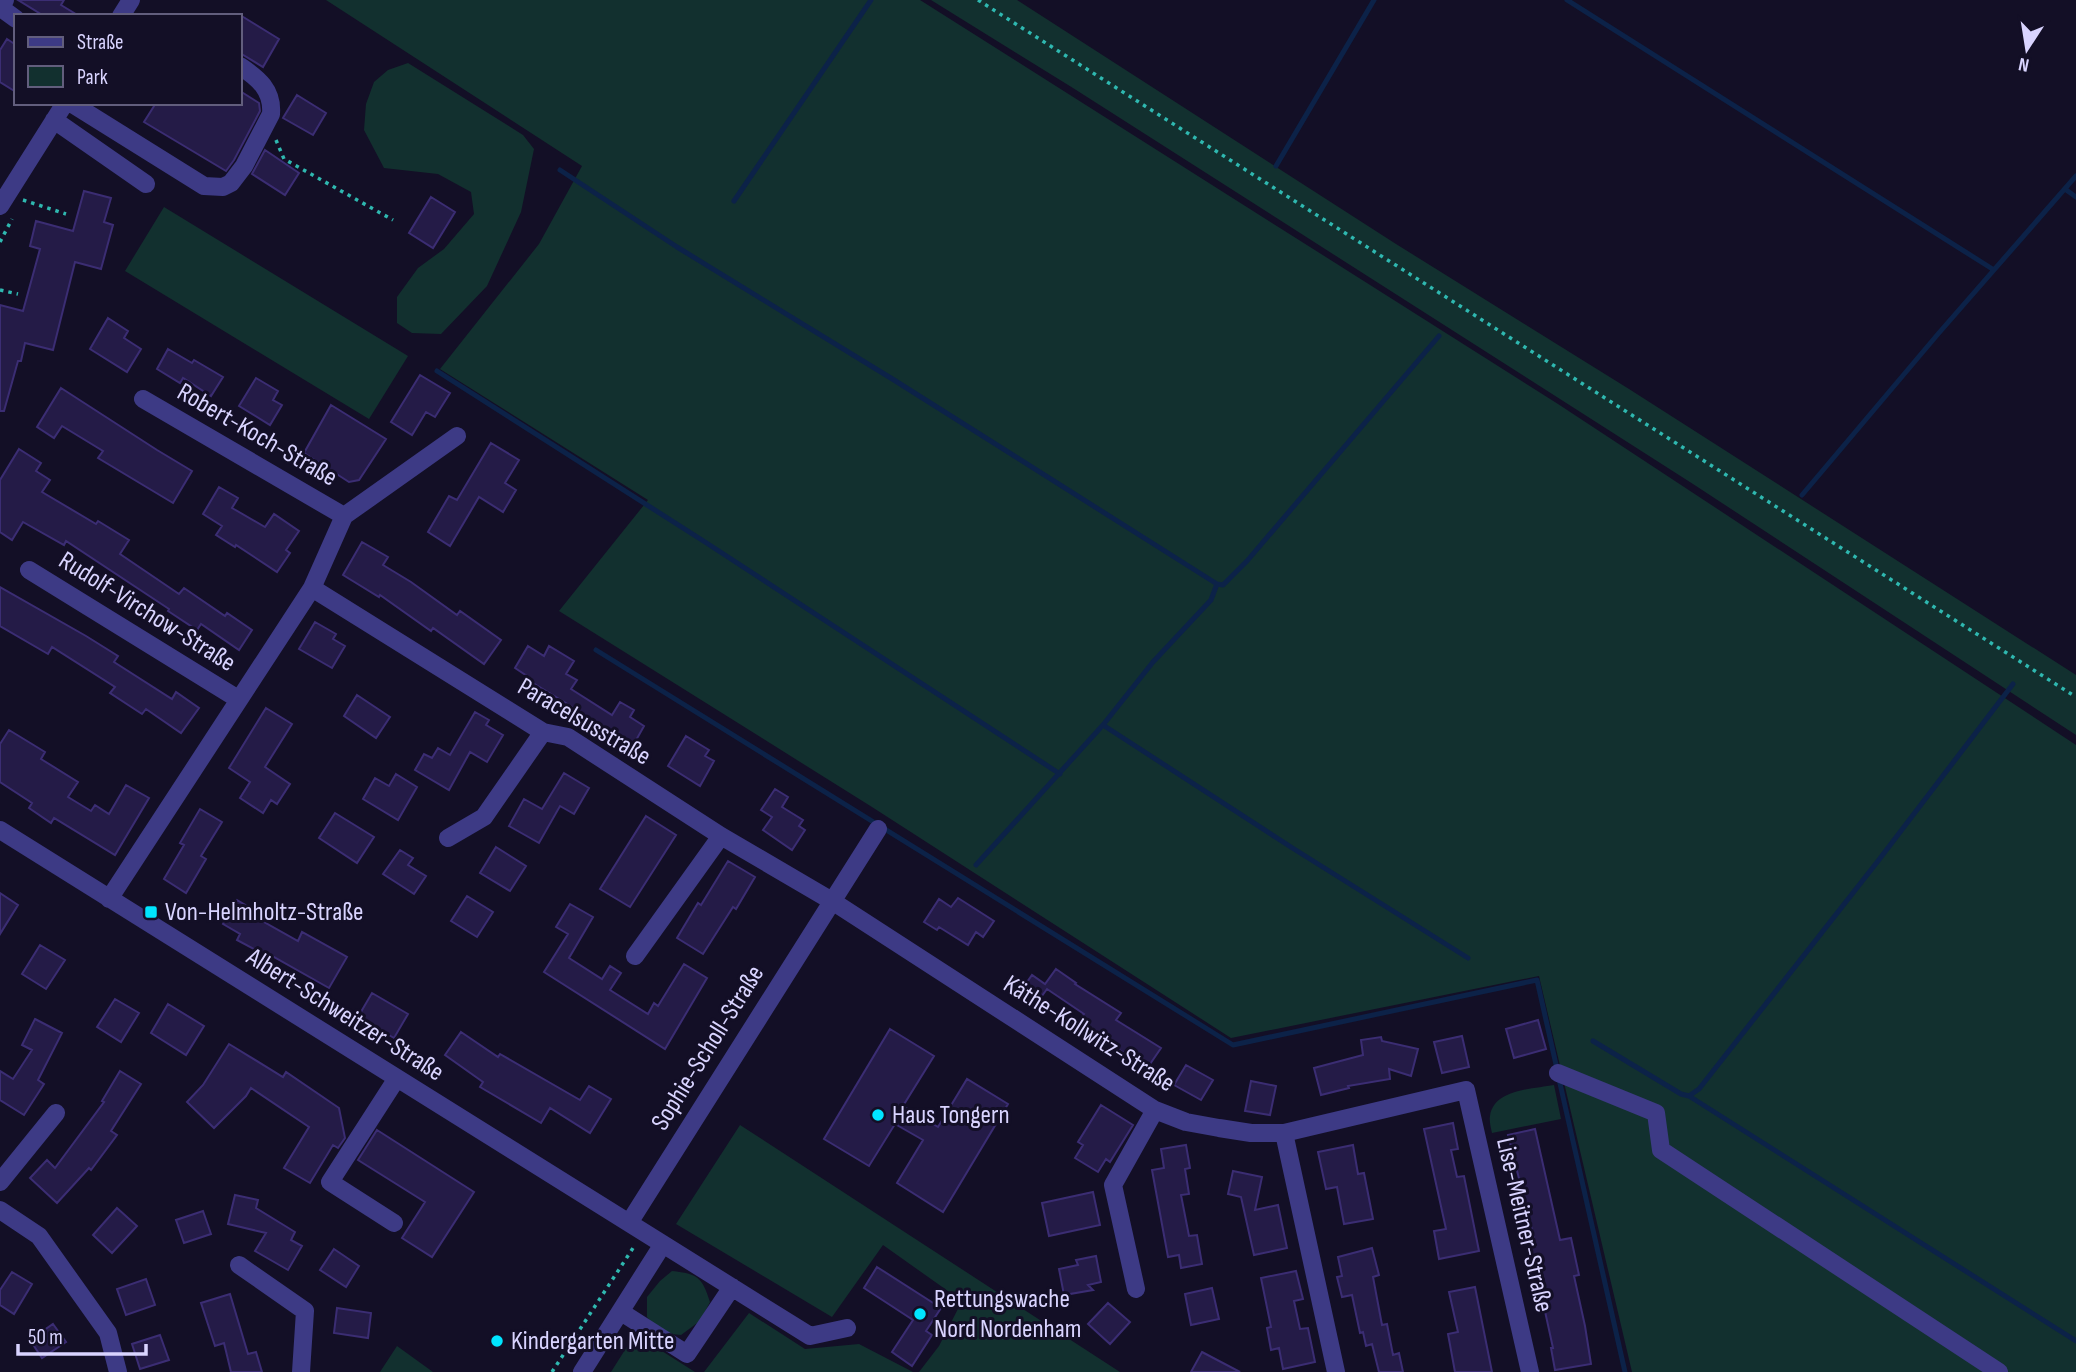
<svg xmlns="http://www.w3.org/2000/svg" width="2076" height="1372" font-family="'Sofia Sans Condensed',sans-serif">
<style>
.green{fill:#12302f}
.lines{fill:none;stroke-linecap:round;stroke-linejoin:round}
.stream{stroke:#0c2248;stroke-width:5}
.building{fill:#241b47;stroke:#3b2d73;stroke-width:2}
.path{stroke:#2fb8b0;stroke-width:3.5;stroke-dasharray:3.5 5;stroke-linecap:butt}
.minor{stroke:#3d3a85;stroke-width:18}
.poi-dot{fill:#00e5ff;stroke:#130f26;stroke-width:2.5}
.labels{text-anchor:middle;dominant-baseline:central;stroke-width:6;stroke-linejoin:round;paint-order:stroke}
.street-label{font-size:26px;fill:#d9d4ff;stroke:#130f26}
.poi-label{font-size:26px;fill:#d9d4ff;stroke:#130f26;text-anchor:start}
</style>
<rect width="100%" height="100%" fill="#130f26"/>
<path class="green" d="M326,0h594l638,404 518,341v627h-444l-93,-396 -308,62 -359,-231 -313,-196 89,-111 -208,-131 99,-125 43,-78z
M931,0h86l379,244 233,145 447,286v60l-383,-251 -620,-396z
M408,63l115,72 11,14 -13,63 -34,74 -46,48 -29,-1 -15,-10v-26l21,-29 26,-19 30,-35 -3,-22 -33,-18 -54,-6 -20,-38 2,-26 8,-22 14,-12z
M164,207l244,149 -39,63 -244,-148z
M1554,1085l7,34 -69,14c-1,-5 -3,-12 -2,-17 4,-27 43,-27 64,-31z
M740,1125l380,247h-201l20,-26 23,-45 -79,-56 -51,72 -156,-93z
M672,1271c26,3 30,6 38,31l-10,19 -19,14 -20,-2 -14,-16v-20l13,-16z
M749,1313l56,36 54,-5 54,28h-209z
M635,1334l60,38h-84z
M397,1346l36,26h-53z"/>
<g class="lines">
<path class="stream" d="M1567,0l427,270
M1276,166l98,-166
M560,170l117,77 217,133 323,204 6,1 24,-24 192,-225
M2065,189l11,8
M734,201l137,-201
M437,371l268,171 355,232
M1802,495l136,-161 138,-158
M596,650l637,395 304,-65 20,89
M1103,725l191,124 174,109
M976,865l127,-140 50,-63 58,-62 6,-16
M1593,1041l88,53 8,2 10,-7 179,-228 135,-177
M1559,1079l66,293
M1689,1096l387,245"/>
</g>
<path class="building" d="M18,0h46l-3,5 18,11h-35z
M240,15l39,24 -16,28 -23,-14z
M7,39l9,6v47l-16,-10v-32z
M240,91l19,12 1,8 -26,49 -8,11 -82,-49 12,-19h84z
M297,95l29,18 -13,22 -30,-17z
M265,150l34,23 -14,22 -33,-21z
M84,191l27,7 -7,24 9,3 -12,44 -26,-7 -22,88 -28,-7 -4,18h-3l-14,50h-4v-106l23,6 17,-62 -10,-3 6,-25 37,10z
M431,197l24,15 -22,36 -24,-15z
M108,318l20,13 -4,7 17,11 -14,23 -37,-23z
M168,349l24,14 2,-3 29,17 -12,19 -28,-18 -3,5 -23,-14z
M420,375l30,18 -15,24 -9,-5 -14,23 -21,-13z
M256,378l22,13 -5,9 9,5 -12,20 -31,-19z
M61,388l96,62 35,21 -19,32 -75,-45 5,-7 -41,-25 -8,12 -17,-11z
M331,405l55,34 -27,41 -10,2 -45,-29z
M491,443l28,17 -14,23 11,7 -13,22 -24,-15 -29,49 -22,-14 21,-36 8,4z
M19,449l22,14 -5,8 14,9 -8,12 54,32 2,-3 31,19 -9,14 59,40 5,-6 41,28 2,-3 25,17 -13,20 -38,-26 -4,6 -29,-19 1,-2 -103,-68 -2,4 -41,-23 -11,18 -12,-8v-52z
M219,487l19,11 -6,10 33,19 9,-13 25,17 -13,19 4,3 -13,19 -41,-27 -1,2 -19,-12 6,-9 -19,-12z
M362,542l26,15 -5,8 28,17 46,33 3,-4 41,29 -17,24 -51,-36 -2,3 -51,-36 -1,2 -36,-22z
M0,587l86,49 32,20 -4,6 58,37 4,-7 23,16 -18,25 -35,-24 -4,5 -32,-21 5,-6 -63,-40 -4,7 -48,-28z
M315,622l21,12 -3,5 12,7 -13,22 -33,-19z
M528,646l16,10 5,-10 25,15 -8,13 11,6 -6,9 41,26 8,-13 14,8 -4,7 14,9 -14,25 -51,-29 5,-8 -56,-34 2,-2 -15,-10z
M357,695l33,22 -14,21 -32,-22z
M266,708l26,16 -27,43 25,17 -13,20 -6,-4 -8,13 -23,-15 10,-16 -21,-14z
M475,712l14,8 -3,5 17,10 -16,27 -17,-10 -21,38 -34,-20 9,-16 8,4 6,-10 12,7z
M9,730l36,22 -4,7 37,23 -10,15 23,14 4,-6 14,9 17,-29 23,13 -34,57 -61,-37 -3,5 -22,-15 3,-5 -32,-21v-38z
M686,736l23,14 -4,6 9,5 -14,25 -32,-20z
M564,773l25,15 -15,26 -14,-8 -21,37 -30,-17 15,-27 18,10z
M396,774l21,13 -19,33 -35,-21 12,-21 14,8z
M775,789l13,8 -6,10 21,13 -4,6 6,4 -13,20 -29,-20 9,-13 -11,-7z
M200,809l22,13 -21,34 5,3 -20,34 -22,-14 20,-34 -4,-2z
M335,813l39,24 -17,26 -38,-25z
M646,816l30,19 -46,72 -30,-18z
M496,847l30,19 -16,25 -30,-18z
M400,850l13,8 -5,7 18,11 -12,18 -31,-20z
M728,861l27,16 -19,32 -3,-2 -30,47 -26,-16 21,-35 3,2z
M0,893l18,12 -18,29z
M467,896l26,16 -16,25 -26,-16z
M958,898l36,23 -11,16 -7,-5 -8,13 -29,-18 -2,3 -13,-8 15,-23 12,8z
M237,900l22,13 -2,5 41,23 4,-9 45,25 -18,31 -57,-32 -1,2 -34,-18 3,-6 -17,-10z
M570,904l23,13 -24,41 33,21 8,-13 11,7 -11,17 38,24 6,-11 4,3 26,-42 23,14 -42,71 -121,-77 24,-38 -12,-7z
M40,945l25,15 -19,29 -24,-15z
M1056,969l20,14 -1,1 46,29 -5,7 45,28 -15,22 -23,-14 1,-3 -46,-29 6,-10 -37,-25 -11,15 -16,-12 12,-17 13,9z
M372,993l36,21 -14,24 -36,-21z
M115,999l24,14 -18,29 -24,-15z
M168,1004l36,22 -18,29 -35,-22z
M35,1019l27,14 -24,47 6,4 -20,31 -24,-15v-29l13,8 19,-29 -10,-5z
M1538,1020l8,29 -32,9 -8,-29z
M890,1029l44,27 -31,50 35,21 29,-48 41,25 -65,108 -46,-29 26,-43 -28,-16 -26,42 -45,-27z
M461,1032l37,25 2,-3 80,46 9,-14 22,13 -21,34 -40,-25 -9,15 -61,-36 3,-5 -38,-27z
M1462,1036l7,31 -27,6 -8,-31z
M1381,1037l1,4 36,8 -7,27 -22,-7 1,10 -42,7 1,2 -28,7 -7,-27 49,-13 -2,-15z
M229,1044l54,33 3,-5 53,36 6,30 -7,10 -5,-3 -23,38 -26,-15 25,-41 -58,-39 -5,8 -32,32 -27,-26 16,-17z
M1186,1065l27,15 -12,20 -27,-15z
M120,1071l21,13 -30,47 6,4 -26,35 -2,-2 -32,35 -27,-25 17,-18 8,8 49,-66 -2,-1z
M1251,1081l25,5 -6,29 -25,-4z
M1101,1105l32,20 -23,37 -4,-3 -8,13 -23,-14 8,-13 -5,-3z
M1453,1123l5,26 -7,1 6,27 7,-1 15,75 -40,8 -5,-28 12,-2 -22,-100z
M1535,1129l25,111 11,-2 8,37 -5,1 11,50 6,38 -36,6 -4,-22h2l-22,-101 5,-1 -28,-111z
M377,1130l97,62 -42,65 -30,-19 23,-36 -67,-42z
M1186,1145l4,23 -5,1 4,25 -8,1 8,41 8,-1 5,29 -21,4 -2,-13 -11,2 -16,-87 12,-2 -3,-19z
M1353,1145l5,29 6,-1 9,46 -29,5 -7,-37 -11,2 -8,-37z
M1233,1171l29,6 -7,33 23,-5 9,43 -33,7 -13,-58 -13,-3z
M1093,1192l7,33 -51,11 -7,-33z
M235,1195l23,5 -2,8 39,24 -4,8 11,6 -14,24 -33,-19 11,-18 -38,-9z
M117,1208l20,18 -25,27 -19,-18z
M203,1211l8,23 -27,9 -8,-23z
M1372,1248l7,27 -6,2 9,48 5,-1 6,31 6,-2 4,19h-24l-7,-28 -6,2 -3,-14 -3,1 -8,-38 -10,2 -5,-20 5,-1 -4,-19z
M334,1249l25,17 -13,21 -26,-17z
M1096,1256l5,26 -13,3 5,5 -29,5 -5,-26 19,-4 -2,-5z
M877,1267l64,41 -15,23 6,4 -20,31 -20,-14 21,-32 -49,-32z
M1296,1271l7,28 -9,2 6,28 8,-1 7,34 -32,7 -4,-21 -8,2 -4,-22 4,-1 -10,-49z
M12,1272l20,12 -18,30 -14,-9v-15z
M146,1279l9,26 -29,10 -9,-26z
M1475,1287l17,85h-37l-7,-38 10,-2 -9,-40z
M1212,1288l7,31 -28,6 -6,-31z
M230,1294l18,60 8,-2 6,20h-31l-7,-29 -9,3 -14,-43z
M1108,1303l22,19 -20,22 -22,-20z
M337,1308l34,5 -3,25 -34,-5z
M53,1324l13,18 -24,16 -12,-18z
M160,1335l9,25 -29,9 -8,-25z
M1202,1352l38,20h-49z"/>
<g class="lines">
<path class="path" d="M978,0l1098,697
M276,140l8,19 109,61
M23,200l43,14
M0,242l12,-23
M0,290l18,4
M552,1372l83,-127"/>
<path class="minor" d="M5,0l-4,8 15,11
M121,16l10,-16
M71,103l133,83 19,1 8,-4 13,-17 27,-52c2,-24 -13,-36 -31,-48
M54,120l92,64
M0,206l65,-103
M143,399l201,117
M29,570l209,129
M312,588l231,144 25,5 153,99 111,65 323,209 31,12 33,6 32,5h33l182,-43 64,282
M0,830l810,506 37,-8
M448,838l36,-21 59,-85
M109,899l203,-311 32,-72 113,-80
M635,956l86,-120
M1558,1073l98,40 5,37 338,222
M1284,1133l52,239
M0,1182l56,-69
M0,1210l39,26 69,97 10,39
M394,1223l-64,-41 67,-104
M629,1223l249,-394
M239,1265l66,46 -4,61
M1136,1289l-23,-104 42,-75
M621,1312l66,42 45,-67
M582,1372l81,-128"/>
</g>
<g class="poi-dot">
<rect x="144" y="905" width="14" height="14" rx="3.5"/>
<circle cx="878" cy="1115" r="7"/>
<circle cx="920" cy="1314" r="7"/>
<circle cx="497" cy="1341" r="7"/>
</g>
<g class="labels">
<g class="street-label">
<text transform="translate(257 435) rotate(30)">Robert-Koch-Straße</text>
<text transform="translate(147 612) rotate(32)">Rudolf-Virchow-Straße</text>
<text transform="translate(584 722) rotate(30)">Paracelsusstraße</text>
<text transform="translate(345 1015) rotate(32)">Albert-Schweitzer-Straße</text>
<text transform="translate(1089 1034) rotate(32)">Käthe-Kollwitz-Straße</text>
<text transform="translate(708 1048) rotate(-58)">Sophie-Scholl-Straße</text>
<text transform="translate(1524 1225) rotate(77)">Lise-Meitner-Straße</text>
</g>
<g class="poi-label">
<text x="165" y="912">Von-Helmholtz-Straße</text>
<text x="892" y="1115">Haus Tongern</text>
<text x="934" y="1299">Rettungswache<tspan x="934" dy="30">Nord Nordenham</tspan></text>
<text x="511" y="1341">Kindergarten Mitte</text>
</g>
</g>
<rect x="14" y="14" width="228" height="91" fill="#130f26" stroke="#625e7d" stroke-width="2"/>
<rect x="28" y="37" width="35" height="10" fill="#3d3a85" stroke="#625e7d" stroke-width="2"/>
<text x="77" y="49" font-size="21" fill="#d9d4ff">Straße</text>
<rect x="28" y="66" width="35" height="21" fill="#12302f" stroke="#625e7d" stroke-width="2"/>
<text x="77" y="84" font-size="21" fill="#d9d4ff">Park</text>
<g transform="translate(2027 49) rotate(192)" stroke="#130f26" stroke-width="5" paint-order="stroke">
<path d="M0-5L12 26L0 18L-12 26Z" fill="#d9d4ff"/>
<text y="-10" font-size="19" font-weight="bold" text-anchor="middle" fill="#d9d4ff">N</text>
</g>
<path d="M18 1344v10h128v-10" fill="none" stroke="#d9d4ff" stroke-width="3.5"/>
<text x="28" y="1344" font-size="21" fill="#d9d4ff" stroke="#130f26" stroke-width="5" paint-order="stroke">50 m</text>
</svg>
